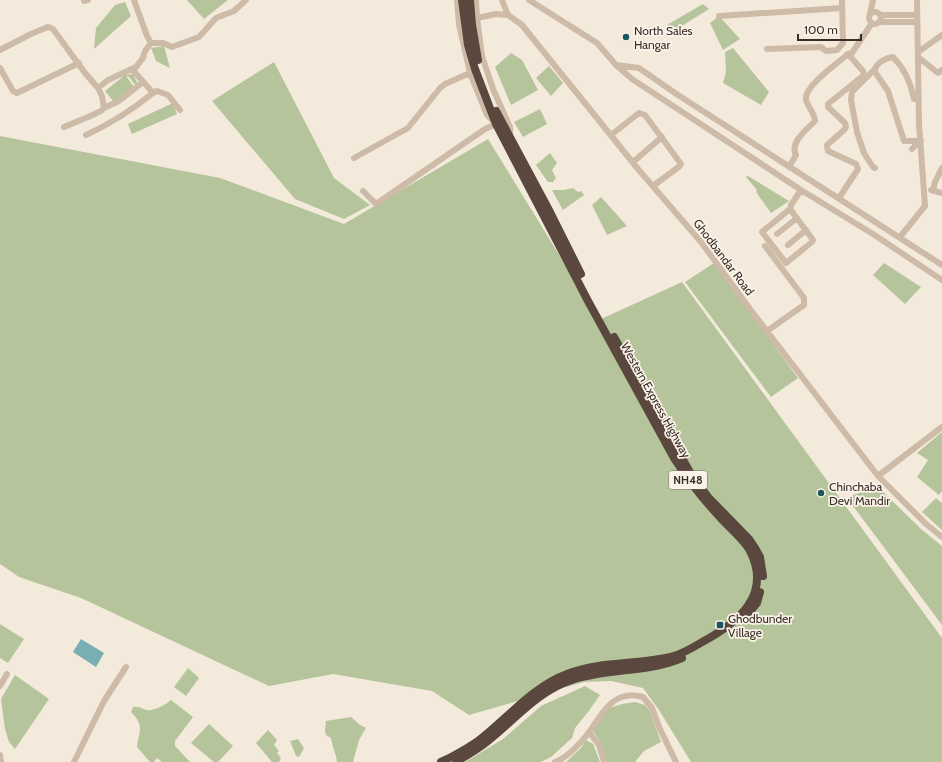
<svg xmlns="http://www.w3.org/2000/svg" width="942" height="762" font-family="Cabin,sans-serif">
<style>
.green{fill:#b5c49b}
.water{fill:#79aeb3}
.lines{fill:none;stroke-linecap:round;stroke-linejoin:round}
.minor{stroke:#cdbaa7;stroke-width:6}
.highway{stroke:#5a483f;stroke-width:8}
.poi-dot{fill:#1a575d;stroke:#fbf3e9;stroke-width:1.5}
.labels{text-anchor:middle;dominant-baseline:central;stroke-width:3.5;stroke-linejoin:round;paint-order:stroke}
.shield{fill:#fbf3e9;stroke:#736962;stroke-width:1}
.shield-label{font-size:11px;font-weight:bold;fill:#392e28}
.poi-label{font-size:12px;fill:#392e28;stroke:#fbf3e9;text-anchor:start}
.street-label{font-size:12px;fill:#392e28;stroke:#fbf3e9}
</style>
<rect width="100%" height="100%" fill="#f4eadc"/>
<path class="green" d="M187,0h41l-24,19z
M125,2l6,14 -37,33 2,-21 19,-23z
M703,4l6,5 -32,20 -10,-4z
M719,16l21,23 -17,11 -13,-27z
M164,46l6,22 -14,-7 -5,-13z
M733,48l36,44 -8,13 -38,-22 3,-11 -1,-20z
M511,53l11,7 16,30 -27,15 -16,-38z
M274,62l60,116 36,27 -26,14 -49,-20 -83,-98z
M549,66l14,17 -12,13 -15,-18z
M133,74l5,10 -2,2 -7,-9 -3,-1 8,11 -20,15 -9,-11 20,-16z
M173,103l4,11 -45,20 -4,-10z
M540,109l7,15 -24,13 -9,-15z
M0,136l220,42 124,46 144,-85 111,181 83,-38 260,356v124h-251l-32,-52 -16,-22 -32,-7 -27,1 -115,33 -37,-24 -99,-17 -64,12 -188,-88 -62,-21 -19,-13z
M550,153l7,10 -5,7 4,8 -3,4h-5l-12,-17z
M748,176l41,25 -18,12 -15,-21 1,-2 -11,-13z
M573,188l5,4 3,-1 3,4 -21,15 -11,-20h12z
M601,197l26,29 -20,9 -15,-30z
M714,263l84,115 -27,19 -86,-115z
M884,263l37,24 -16,17 -32,-29z
M942,432v59l-3,4 -22,-18 11,-17 -11,-7z
M876,485l45,44 21,17v79l-95,-127z
M936,498l6,5v27l-20,-18z
M0,624l24,15 -16,24 -8,-5z
M188,668l11,10 -13,18 -12,-9z
M15,675l34,24 -34,50 -6,-7 -4,-13 -4,-30z
M585,686l15,9 -12,17 -13,16 -3,10 -21,19 -10,5h-76l38,-23 38,-33z
M171,700l22,17 -18,24v5l15,16h-28l-5,-4 -3,4h-4l-13,-15c2,-17 8,-21 -6,-35l2,-5c5,-1 8,1 13,3 7,2 19,-5 25,-10z
M635,702l10,3 5,6 11,31 -17,9 -9,11h-28l-8,-22 -6,-9 16,-23 13,-4z
M351,717l9,8 6,3 -7,12 -6,22h-16c-1,-9 -5,-16 -6,-24l-5,-3 -1,-4 1,-10z
M209,724l24,22 -15,16h-4l-23,-19z
M268,730l9,10 -3,5 5,6 -2,2 4,5 -2,4h-7l-16,-19z
M298,739l6,9 -5,9 -3,-1 -6,-15z
M586,740l7,4 7,18h-34l15,-14z"/>
<path class="water" d="M81,639l23,14 -8,14 -23,-15z"/>
<g class="lines">
<path class="minor" d="M134,0l13,36 4,7
M476,0l1,18 5,38 11,33 17,38v10
M502,0l6,15
M529,0l68,43 19,22 16,14 169,111 72,44 69,46
M84,1l4,-1
M869 18a6 6 0 1 1 12 0a6 6 0 1 1-12 0Z
M870,14l3,-14
M880,15h37
M719,16l123,-8
M477,18l19,-4 12,1 14,10 116,144 63,73 52,71 125,163 48,48 16,13
M879,22h38
M767,49l54,-2 5,4 11,-1 6,-7 -1,-43
M0,50l31,-16 17,-7 5,2 32,44 13,15 10,-8 28,-13 7,-9 2,-7 6,-8h12l9,4 27,-10 17,-19 18,-7 12,-11
M918,52l24,-17
M918,57l20,16 4,-3
M616,65l23,3 39,27 264,170
M0,68l13,23 4,2 62,-30
M132,69l21,24 4,-2 11,4 12,15
M875,69l-23,23 -1,8 6,32 7,21 9,14 2,1
M98,88l4,8 2,12
M919,99h-5c-3,-15 -10,-31 -21,-42 -8,1 -19,7 -18,15l13,19 16,50h17
M64,127l24,-10 13,-6 3,-3 15,-7 24,-19
M86,135c24,-11 46,-25 67,-42
M611,135l28,-22 6,2 36,49 -1,2 -27,20
M912,149l3,-3v-5
M354,158l54,-30 32,-40 5,-4 25,-11
M633,162l29,-25
M789,167l7,-12c-7,-12 11,-26 19,-34 0,-7 -7,-14 -9,-21 -3,-13 32,-37 42,-46l4,-1 20,-30
M931,190l11,3
M933,190l2,-8 7,-14
M363,191l13,13 109,-75 11,-5 -9,-9 -17,-42 -11,-49 -2,-24
M839,198l19,-29 -2,-5 -28,-13 -1,-6 17,-15 2,-3 -1,-4 -17,-16v-3l36,-29 -1,-4 -15,-17
M790,209l23,31 -1,2 -26,21 -24,-31 28,-23 1,-4 10,-15
M777,234l20,-16
M900,237l25,-31 -6,-82 -2,-124
M788,245l18,-15
M765,246l39,52v7l-37,26
M878,476l64,-49
M0,686l7,-12
M589,732l10,13 5,17
M0,755l1,7
M74,762l30,-61 22,-34
M555,762c12,-4 27,-20 35,-31 13,-20 25,-42 53,-34l9,11 8,21 16,33"/>
<path class="highway" d="M470,0l2,25 6,35
M496,111l54,101 31,62
M614,337l77,137 17,23 41,42 6,9 5,9 3,19
M743,620l14,-17 3,-11
M441,762c13,-6 25,-13 37,-21 29,-22 54,-54 89,-67 33,-13 70,-9 104,-17 12,-3 23,-10 33,-16 35,-19 68,-47 46,-90 -5,-11 -24,-26 -32,-36 -17,-18 -31,-37 -44,-57l-86,-157 -92,-177 -21,-55 -7,-24 -6,-45
M456,762c10,-6 20,-12 28,-18 29,-22 53,-53 88,-64 36,-12 75,-7 110,-22"/>
</g>
<g class="poi-dot">
<circle cx="626" cy="37" r="4"/>
<circle cx="821" cy="493" r="4"/>
<rect x="716" y="621" width="8" height="8" rx="2"/>
</g>
<g class="labels">
<rect class="shield" x="669" y="471" width="38" height="18" rx="3"/>
<g class="shield-label">
<text x="688" y="480">NH48</text>
</g>
<g class="poi-label">
<text x="634" y="30">North Sales<tspan x="634" dy="14">Hangar</tspan></text>
<text x="829" y="486">Chinchaba<tspan x="829" dy="14">Devi Mandir</tspan></text>
<text x="728" y="618">Ghodbunder<tspan x="728" dy="14">Village</tspan></text>
</g>
<g class="street-label">
<text transform="translate(724 257) rotate(53)">Ghodbandar Road</text>
<text transform="translate(656 400) rotate(61)">Western Express Highway</text>
</g>
</g>
<path d="M798 34v6h63v-6" fill="none" stroke="#392e28" stroke-width="2"/>
<text x="804" y="34" font-size="12" fill="#392e28" stroke="#fbf3e9" stroke-width="3" paint-order="stroke">100 m</text>
</svg>
